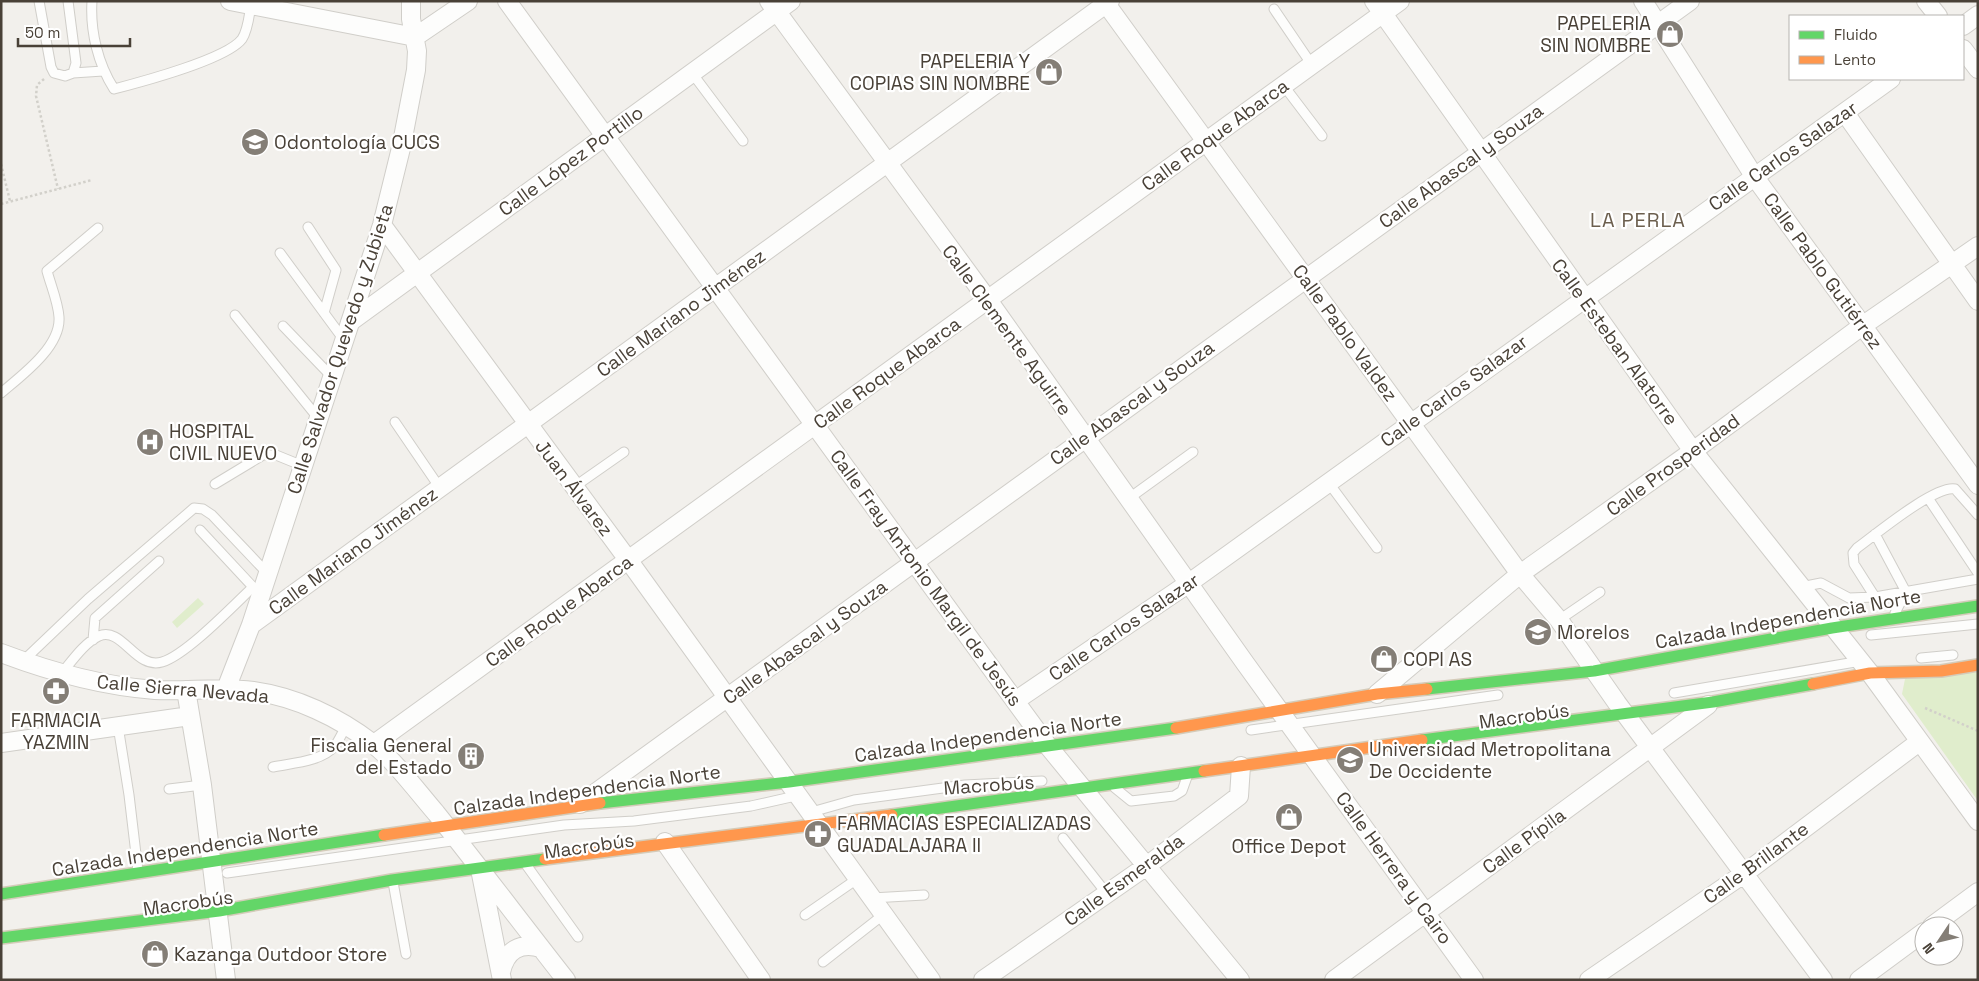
<svg xmlns="http://www.w3.org/2000/svg" width="1979" height="981" font-family="'Space Grotesk',sans-serif">
<style>
.green{fill:#e0edcc}
.lines{fill:none;stroke-linecap:round;stroke-linejoin:round}
.lane-casing{stroke:#d0cec9;stroke-width:11}
.street-casing{stroke:#d0cec9;stroke-width:20}
.fast-casing{stroke:#d4cbb9;stroke-width:14}
.slow-casing{stroke:#d4cbb9;stroke-width:14}
.path{stroke:#d2d0ca;stroke-width:2.5;stroke-dasharray:2.5 2.5;stroke-linecap:butt}
.lane{stroke:#fdfdfc;stroke-width:9}
.street{stroke:#fdfdfc;stroke-width:18}
.fast{stroke:#63d668;stroke-width:11}
.slow{stroke:#ff974d;stroke-width:11}
.labels{text-anchor:middle;dominant-baseline:central;stroke-width:4.5;stroke-linejoin:round;paint-order:stroke}
.poi-label{font-size:19px;fill:#494137;stroke:#fff;text-anchor:start}
.street-label{font-size:19px;fill:#494137;stroke:#fff}
.neighbourhood-label{font-size:20px;letter-spacing:1px;fill:#6c5f4e;stroke:#fff}
</style>
<rect width="100%" height="100%" fill="#f2f0ec"/>
<path class="green" d="M198,598l6,6 -27,24 -5,-6z
M1978,672v129l-76,-107 3,-15z"/>
<g class="lines">
<g class="lane-casing">
<path id="lane" d="M39,1l12,66 3,6 11,3 8,-3 3,-10 -8,-62
M92,1c-2,30 6,63 22,88 27,-7 113,-30 128,-50 6,-9 7,-23 9,-34
M1274,9l38,56
M73,73l30,-2
M692,73l51,68
M1284,86l38,50
M308,227l28,43 -12,43
M280,253l64,87
M235,315l83,103
M283,326l49,51
M1,393c20,-17 60,-46 58,-76 -1,-15 -8,-31 -12,-46l51,-43
M395,422l45,66
M1328,482l49,66
M215,484l48,-29h13l27,11
M574,487l50,-35
M1928,498l50,75
M1128,499l65,-47
M1875,534l31,58 -11,21
M1801,587l20,-4 28,15 26,-1 103,-18
M1875,597l-21,-33 -1,-11 4,-5c18,-13 78,-63 98,-59l23,26
M1559,620l41,-28
M1871,635l107,-11
M93,640l2,-22 64,-57
M1921,658l32,-3
M23,661l65,-62 106,-91 9,1 9,6 56,59
M61,674c11,-13 23,-31 38,-38 23,-10 37,34 63,26 24,-7 71,-56 91,-75l-53,-57
M1674,693l187,-32
M118,726l11,69 9,76
M1251,730l247,-35
M273,767c19,-4 48,-5 62,-21 4,-6 8,-14 11,-20
M1115,788l16,13 43,-5 8,-5 5,-14
M169,789l33,-4
M808,813l46,-13 111,-15 77,-4
M1063,838l44,56
M527,866l51,71
M227,873l337,-48 70,-4 117,-15 49,-11
M393,882l13,72
M872,898l52,-3
M805,915l52,-36
M823,962l60,-47"/>
</g>
<g class="street-casing">
<path id="street" d="M230,1l185,36 53,-36
M507,1l508,700 33,45 192,234
M769,1l219,299 257,363 229,317
M1104,1l416,573 39,46 58,83 206,277
M1374,1l319,450 177,222 108,148
M1643,1l111,175 224,309
M1926,1l12,15
M1963,26l15,-11
M1963,49l15,20
M1845,113l133,188
M382,225l247,336 302,419
M350,322l441,-321
M251,625l859,-624
M1,653c50,19 100,33 154,37 32,2 65,-4 98,1 43,6 85,26 119,52 23,18 45,48 64,70 44,55 86,111 130,167
M226,689l25,-64 131,-400 19,-77 15,-78 1,-19 -6,-32v-18
M186,690l16,95 24,195
M1377,694l143,-120 173,-123 169,-125 116,-80
M1015,701l174,-118 702,-504
M1,743l189,-27
M374,744l1026,-743
M580,804l1110,-803
M665,842l96,138
M481,874l21,106
M1932,926l46,-34
M501,972c5,-22 19,-30 40,-24
M983,980l165,-115 91,-69 2,-30
M1334,980l374,-275
M1589,980l156,-107 174,-131
M1859,980l65,-48"/>
</g>
<g class="fast-casing">
<path id="fast" d="M1427,689l167,-18 238,-43 146,-22
M1422,740l291,-38 100,-18
M600,803l189,-21 387,-54
M892,815l312,-44
M1,894l383,-59
M1,938l218,-27 173,-31 153,-21"/>
</g>
<g class="slow-casing">
<path id="slow" d="M1813,684l57,-11 71,-2 37,-6
M1176,728l201,-34 50,-5
M1204,771l218,-31
M384,835l216,-32
M545,859l347,-44"/>
</g>
<path class="path" d="M44,79l-7,6 -1,11 22,93
M1,164l9,37
M1,204l91,-24
M1925,708l53,23"/>
<use href="#lane" class="lane"/>
<use href="#street" class="street"/>
<use href="#fast" class="fast"/>
<use href="#slow" class="slow"/>
</g>
<defs>
<g id="shop-disc" transform="scale(1.4375)"><circle r="9.5" fill="#847e76" stroke="#fff"/><path d="M-5-2.5h2.3a2.7 3.5 0 0 1 5.4 0H5L5.5 6h-11ZM-1.5-2.5h3a1.5 2.3 0 0 0-3 0Z" fill="#fff"/></g>
<g id="university-disc" transform="scale(1.4375)"><circle r="9.5" fill="#847e76" stroke="#fff"/><path d="M0-5L7-2L0 1L-7-2ZM-4 1L0 2.5L4 1V4Q0 6-4 4Z" fill="#fff"/></g>
<g id="hospital-disc" transform="scale(1.4375)"><circle r="9.5" fill="#847e76" stroke="#fff"/><path d="M-5-5h3v3.5h4V-5h3V5h-3V1.5h-4V5h-3Z" fill="#fff"/></g>
<g id="school-disc" transform="scale(1.4375)"><circle r="9.5" fill="#847e76" stroke="#fff"/><path d="M0-5L7-2L0 1L-7-2ZM-4 1L0 2.5L4 1V4Q0 6-4 4Z" fill="#fff"/></g>
<g id="pharmacy-disc" transform="scale(1.4375)"><circle r="9.5" fill="#847e76" stroke="#fff"/><path d="M-2-6h4v4h4v4h-4v4h-4v-4h-4v-4h4Z" fill="#fff"/></g>
<g id="building-disc" transform="scale(1.4375)"><circle r="9.5" fill="#847e76" stroke="#fff"/><path d="M-4-6H4V6H1V3H-1V6H-4ZM-2.5-4.3h1.7v1.8h-1.7ZM.8-4.3h1.7v1.8H.8ZM-2.5-1h1.7V.8h-1.7ZM.8-1h1.7V.8H.8Z" fill="#fff"/></g>
</defs>
<g fill-rule="evenodd">
<use href="#shop-disc" x="1670" y="34"/>
<use href="#shop-disc" x="1049" y="72"/>
<use href="#university-disc" x="255" y="142"/>
<use href="#hospital-disc" x="150" y="442"/>
<use href="#school-disc" x="1538" y="632"/>
<use href="#shop-disc" x="1384" y="659"/>
<use href="#pharmacy-disc" x="56" y="691"/>
<use href="#building-disc" x="471" y="756"/>
<use href="#university-disc" x="1350" y="760"/>
<use href="#shop-disc" x="1289" y="817"/>
<use href="#pharmacy-disc" x="818" y="834"/>
<use href="#shop-disc" x="155" y="954"/>
</g>
<g class="labels">
<g class="poi-label">
<text x="1651" y="23" text-anchor="end">PAPELERIA<tspan x="1651" dy="22">SIN NOMBRE</tspan></text>
<text x="1030" y="61" text-anchor="end">PAPELERIA Y<tspan x="1030" dy="22">COPIAS SIN NOMBRE</tspan></text>
<text x="274" y="142">Odontología CUCS</text>
<text x="169" y="431">HOSPITAL<tspan x="169" dy="22">CIVIL NUEVO</tspan></text>
<text x="1557" y="632">Morelos</text>
<text x="1403" y="659">COPI AS</text>
<text x="56" y="720" text-anchor="middle">FARMACIA<tspan x="56" dy="22">YAZMIN</tspan></text>
<text x="452" y="745" text-anchor="end">Fiscalia General<tspan x="452" dy="22">del Estado</tspan></text>
<text x="1369" y="749">Universidad Metropolitana<tspan x="1369" dy="22">De Occidente</tspan></text>
<text x="837" y="823">FARMACIAS ESPECIALIZADAS<tspan x="837" dy="22">GUADALAJARA II</tspan></text>
<text x="1289" y="846" text-anchor="middle">Office Depot</text>
<text x="174" y="954">Kazanga Outdoor Store</text>
</g>
<g class="street-label">
<text transform="translate(1215 135) rotate(-36)">Calle Roque Abarca</text>
<text transform="translate(1783 156) rotate(-35)">Calle Carlos Salazar</text>
<text transform="translate(571 161) rotate(-36)">Calle López Portillo</text>
<text transform="translate(1461 166) rotate(-36)">Calle Abascal y Souza</text>
<text transform="translate(1823 271) rotate(54)">Calle Pablo Gutiérrez</text>
<text transform="translate(681 313) rotate(-36)">Calle Mariano Jiménez</text>
<text transform="translate(1007 330) rotate(54)">Calle Clemente Aguirre</text>
<text transform="translate(1345 333) rotate(54)">Calle Pablo Valdez</text>
<text transform="translate(1615 342) rotate(54)">Calle Esteban Alatorre</text>
<text transform="translate(340 349) rotate(-72)">Calle Salvador Quevedo y Zubieta</text>
<text transform="translate(887 373) rotate(-36)">Calle Roque Abarca</text>
<text transform="translate(1454 391) rotate(-36)">Calle Carlos Salazar</text>
<text transform="translate(1132 403) rotate(-36)">Calle Abascal y Souza</text>
<text transform="translate(1673 465) rotate(-36)">Calle Prosperidad</text>
<text transform="translate(574 488) rotate(53)">Juan Álvarez</text>
<text transform="translate(353 551) rotate(-36)">Calle Mariano Jiménez</text>
<text transform="translate(926 578) rotate(54)">Calle Fray Antonio Margil de Jesús</text>
<text transform="translate(559 611) rotate(-36)">Calle Roque Abarca</text>
<text transform="translate(1788 619) rotate(-10)">Calzada Independencia Norte</text>
<text transform="translate(1124 627) rotate(-34)">Calle Carlos Salazar</text>
<text transform="translate(805 642) rotate(-36)">Calle Abascal y Souza</text>
<text transform="translate(183 689) rotate(5)">Calle Sierra Nevada</text>
<text transform="translate(1524 716) rotate(-8)">Macrobús</text>
<text transform="translate(988 737) rotate(-8)">Calzada Independencia Norte</text>
<text transform="translate(989 785) rotate(-4)">Macrobús</text>
<text transform="translate(587 790) rotate(-8)">Calzada Independencia Norte</text>
<text transform="translate(1524 841) rotate(-36)">Calle Pípila</text>
<text transform="translate(589 846) rotate(-8)">Macrobús</text>
<text transform="translate(185 849) rotate(-9)">Calzada Independencia Norte</text>
<text transform="translate(1756 863) rotate(-36)">Calle Brillante</text>
<text transform="translate(1394 868) rotate(54)">Calle Herrera y Cairo</text>
<text transform="translate(1124 880) rotate(-36)">Calle Esmeralda</text>
<text transform="translate(188 903) rotate(-8)">Macrobús</text>
</g>
<g class="neighbourhood-label">
<text x="1638" y="220">LA PERLA</text>
</g>
</g>
<rect width="1979" height="981" fill="none" stroke="#494137" stroke-width="5"/>
<rect x="1789" y="15" width="175" height="65" fill="#ffffff" stroke="#b6b3af"/>
<rect x="1799" y="31" width="25" height="8" fill="#63d668" stroke="#b6b3af"/>
<text x="1834" y="40" font-size="15" fill="#494137">Fluido</text>
<rect x="1799" y="56" width="25" height="8" fill="#ff974d" stroke="#b6b3af"/>
<text x="1834" y="65" font-size="15" fill="#494137">Lento</text>
<g transform="translate(1939 941) rotate(235)"><circle r="24" fill="#ffffff" stroke="#b6b3af"/>
<path d="M0-4L9 19L0 12L-9 19Z" fill="#847e76"/>
<text y="-8" font-size="14" font-weight="bold" text-anchor="middle" fill="#494137">N</text>
</g>
<path d="M18 38v8h112v-8" fill="none" stroke="#494137" stroke-width="2.5"/>
<text x="25" y="38" font-size="15" fill="#494137" stroke="#ffffff" stroke-width="4" paint-order="stroke">50 m</text>
</svg>
